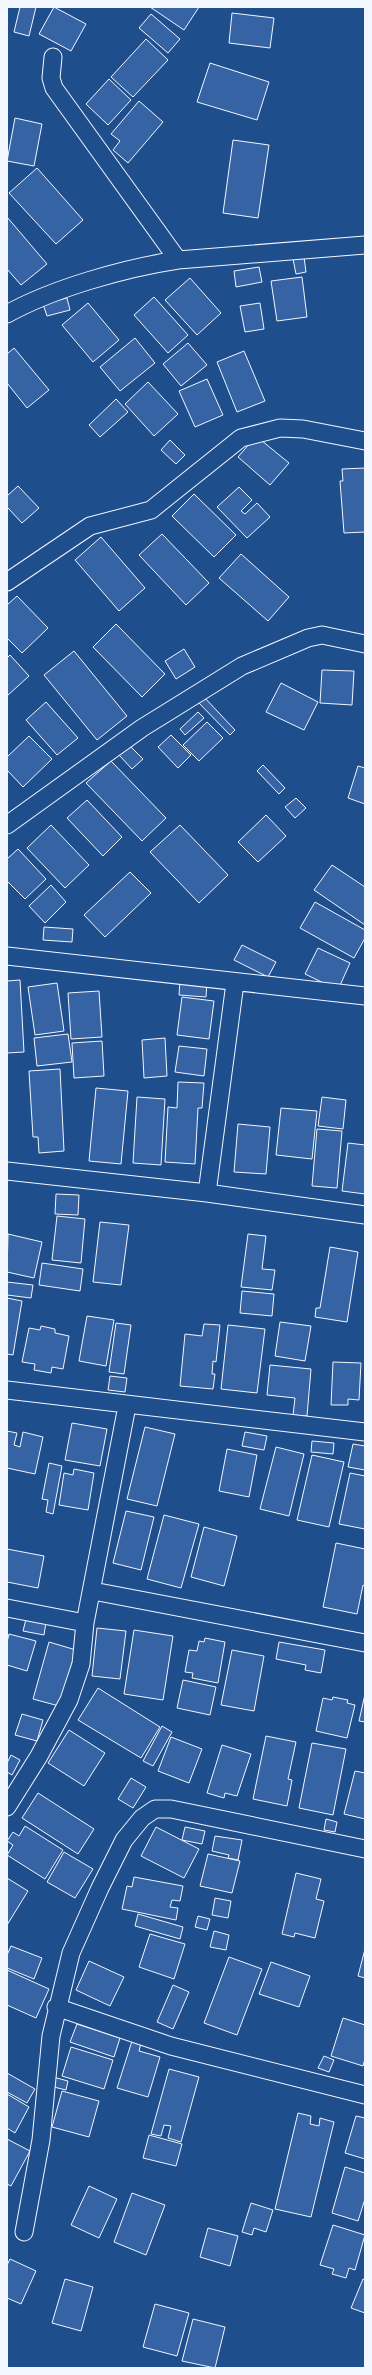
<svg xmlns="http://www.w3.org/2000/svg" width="372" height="2375" font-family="Roboto,sans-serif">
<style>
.building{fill:#3563a3;stroke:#f2f6ff}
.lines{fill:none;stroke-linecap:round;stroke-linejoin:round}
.minor-casing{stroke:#f2f6ff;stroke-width:19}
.minor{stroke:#1f4e8c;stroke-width:17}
</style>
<rect width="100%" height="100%" fill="#1f4e8c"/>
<path class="building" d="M20,7h16l-7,29 -15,-4z
M54,7l32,17 -15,27 -32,-17z
M150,7h49l-15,23z
M232,13l42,5 -4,30 -41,-5z
M151,14l29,25 -12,14 -29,-25z
M146,39l22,21 -35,37 -22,-20z
M210,63l59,19 -12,38 -60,-18z
M109,79l22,21 -23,25 -22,-21z
M139,101l24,21 -35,41 -15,-13 7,-9 -9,-7z
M15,118l27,6 -8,42 -27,-5z
M233,140l36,5 -11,73 -35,-5z
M37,168l46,52 -27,24 -47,-51z
M7,217l40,47 -26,21 -14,-16z
M304,257l2,15 -10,2 -3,-15z
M259,267l3,15 -26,5 -2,-16z
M302,277l5,40 -30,4 -6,-40z
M190,278l31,35 -24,22 -32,-35z
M154,297l34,38 -20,18 -34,-38z
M67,298l3,12 -23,6 -4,-12z
M88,303l31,37 -26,22 -31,-37z
M260,303l4,26 -19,3 -5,-26z
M135,338l20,25 -35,28 -20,-24z
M188,343l19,22 -26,21 -18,-22z
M14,348l35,42 -22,18 -20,-25v-29z
M244,351l21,50 -28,11 -20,-50z
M207,379l16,36 -28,12 -16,-36z
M148,382l30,32 -24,22 -29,-32z
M116,399l12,13 -28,25 -11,-12z
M256,436l33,27 -19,22 -32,-28z
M170,440l15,15 -9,9 -15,-14z
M365,468v64l-21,1 -4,-52h3l-1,-12z
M18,486l21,22 -17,15 -15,-16v-11z
M239,487l13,13 -11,11 4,3 12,-11 13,14 -23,21 -30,-31z
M194,494l42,41 -22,22 -42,-41z
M162,534l47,49 -23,22 -47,-50z
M101,537l44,51 -26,23 -44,-51z
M241,554l48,43 -21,24 -49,-43z
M17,596l31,32 -26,25 -15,-15v-33z
M116,624l49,50 -23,23 -49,-50z
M184,649l11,18 -19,12 -11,-18z
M74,651l53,65 -30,24 -53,-65z
M10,655l19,21 -22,20v-38z
M322,670l32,1 -2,34 -32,-2z
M281,683l37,19 -14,28 -38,-18z
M203,696l32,34 -5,5 -33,-34z
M46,702l32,36 -21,17 -31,-35z
M198,712l6,6 -19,17 -5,-6z
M207,722l16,16 -24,23 -16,-16z
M171,735l20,20 -13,13 -20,-21z
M29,736l23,23 -29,28 -16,-17v-13z
M129,745l14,14 -11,10 -13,-14z
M111,761l55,57 -24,23 -56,-58z
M263,765l22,23 -6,6 -22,-23z
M358,766l7,2v36l-17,-6z
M296,798l10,10 -11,10 -10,-11z
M87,800l35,37 -19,19 -36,-38z
M266,815l20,21 -28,26 -20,-20z
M51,825l38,40 -24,23 -38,-40z
M180,825l48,50 -29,28 -49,-51z
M18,849l28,30 -21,20 -18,-18v-22z
M332,865l33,22v38l-51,-35z
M130,872l21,21 -46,44 -21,-22z
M51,885l15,17 -21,21 -16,-17z
M315,902l50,28v8l-11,20 -54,-30z
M44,927l29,2 -1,13 -29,-2z
M242,945l34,17 -8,15 -34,-17z
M318,948l32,15 -12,27 -33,-16z
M20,980l4,72 -17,1v-72z
M180,980l27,1 -1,16 -27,-2z
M57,983l7,48 -29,4 -7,-48z
M99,991l3,46 -31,2 -3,-46z
M182,997l32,4 -5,38 -32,-4z
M68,1034l4,28 -35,4 -3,-28z
M165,1038l2,38 -23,2 -2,-38z
M102,1041l2,35 -30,2 -2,-35z
M179,1046l28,3 -3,27 -29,-4z
M60,1069l4,82 -25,2 -1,-16h-5l-4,-66z
M178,1082l26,1 -2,25h-4l-3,56 -30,-2 3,-55 9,1z
M96,1088l32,3 -7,73 -32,-3z
M137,1097l28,2 -4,66 -28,-2z
M322,1097l24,3 -3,29 -25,-3z
M281,1108l36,3 -5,48 -36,-4z
M238,1124l32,3 -4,47 -32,-2z
M317,1129l25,2 -5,57 -25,-2z
M348,1143l17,2v49l-23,-3z
M56,1194l23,1 -1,20 -23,-1z
M57,1216l28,3 -4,44 -29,-3z
M100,1222l29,3 -8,60 -28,-3z
M8,1234l34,8 -8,36 -27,-6z
M248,1234l18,2 -4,33 13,1 -3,20 -31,-3z
M330,1247l28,5 -11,70 -32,-5 1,-9h4z
M42,1263l41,6 -3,22 -41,-6z
M7,1282l26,3 -2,13 -24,-3z
M242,1291l32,3 -2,22 -32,-3z
M7,1298l15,3 -9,54 -6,-1z
M87,1316l27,4 -8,46 -27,-5z
M280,1322l31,4 -6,35 -30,-5z
M116,1323l15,2 -7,49 -15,-2z
M204,1324l16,1 -4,37 -3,-1 -1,13h3l-2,15 -33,-3 5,-52 17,2z
M228,1325l37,4 -8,64 -36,-4z
M41,1326l14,3v4l14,3 -6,33 -11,-2 -1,6 -17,-3 1,-6 -13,-2 7,-34 11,2z
M333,1362l28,1 -2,37 -11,-1v6h-17z
M270,1365l41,4 -4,47 -14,-1 2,-17 -28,-3z
M110,1376l17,2 -2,14 -17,-2z
M72,1423l35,6 -7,37 -35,-6z
M145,1427l30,7 -18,72 -30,-7z
M7,1431l10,2 -3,12 6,2 3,-15 20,5 -8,37 -28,-6z
M245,1432l22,4 -3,14 -22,-4z
M312,1441l22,2 -1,11 -22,-2z
M353,1444l12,2v24l-17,-3z
M276,1447l28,7 -15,62 -29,-7z
M227,1449l30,6 -8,42 -30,-6z
M312,1455l32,7 -15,65 -32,-7z
M49,1463l13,3 -9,48 -7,-2 2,-12 -6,-1z
M74,1469l20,4 -6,37 -29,-5 5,-32 9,2z
M350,1473l15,3v53l-26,-5z
M126,1511l28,6 -13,53 -28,-7z
M164,1515l35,9 -18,64 -34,-9z
M204,1527l33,9 -13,50 -33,-9z
M336,1543l29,6v37l-2,-1 -6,29 -34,-7z
M7,1549l37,7 -6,32 -31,-6z
M26,1619l20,3 -2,13 -21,-4z
M97,1628l29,3 -6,48 -28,-3z
M134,1630l39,6 -10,64 -39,-6z
M9,1634l27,7 -9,30 -20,-6v-23z
M205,1638l20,4 -7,41 -26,-5 1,-5 -8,-1 4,-22 8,1 2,-10 5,1z
M49,1642l27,8 -17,56 -26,-7z
M279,1642l46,8 -4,23 -16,-3 1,-5 -30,-6z
M232,1650l32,6 -10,55 -33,-6z
M183,1680l33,7 -6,28 -33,-7z
M98,1688l62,39 -19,31 -63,-38z
M365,1694v28l-6,-1z
M333,1697l15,3 -1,3 8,2 -8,33 -31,-7 7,-33 9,2z
M22,1714l21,6 -6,21 -22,-6z
M162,1726l10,6 -19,34 -10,-5z
M69,1730l36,23 -21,33 -36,-23z
M266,1736l30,6 -8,37 4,1 -5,26 -34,-7z
M171,1737l31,12 -13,34 -31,-12z
M312,1743l34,6 -13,66 -34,-7z
M222,1745l29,9 -14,42 -12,-3 -1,5 -17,-5z
M11,1755l9,5 -8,15 -5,-3v-9z
M355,1771l10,2v46l-21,-5z
M131,1778l15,9 -13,21 -15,-9z
M38,1793l56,36 -16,25 -56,-36z
M326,1819l11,3 -2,10 -11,-2z
M25,1826l38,24 -18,29 -38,-24 6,-10 -6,-4 6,-9 6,4z
M156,1827l43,22 -15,29 -43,-22z
M185,1827l20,4 -3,13 -20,-4z
M215,1836l27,4 -4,20 -10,-2 1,-3 -17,-4z
M64,1852l29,17 -18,29 -28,-16z
M208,1854l32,7 -8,32 -32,-7z
M296,1873l25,6 -5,20 8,2 -9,37 -20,-5 -1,4 -12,-3z
M134,1877l49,9 -3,15 -8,-1 -2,7 8,1 -2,12 -54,-11 5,-23 5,1z
M7,1878l21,13 -21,34z
M215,1898l16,3 -3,17 -16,-3z
M138,1914l45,13 -3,12 -45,-13z
M198,1916l12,3 -3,11 -12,-3z
M214,1931l15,4 -3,15 -16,-3z
M150,1934l35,10 -11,35 -35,-12z
M11,1946l31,12 -8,21 -27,-11v-13z
M365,1949v29l-7,-2z
M229,1957l33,12 -25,66 -33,-12z
M89,1961l35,16 -14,29 -34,-16z
M271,1962l39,14 -11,31 -40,-13z
M7,1970l42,19 -13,29 -29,-13z
M173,1985l16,7 -16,37 -16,-7z
M343,2018l22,7v34l-2,7 -32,-10z
M77,2024l43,14 -6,19 -44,-15z
M132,2041l9,2 -2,8 21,6 -12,40 -31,-9z
M71,2047l42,13 -9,29 -42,-13z
M324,2056l10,4 -5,12 -11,-4z
M169,2069l30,8 -18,65 -13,-4 3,-12 -7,-1 -3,11 -10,-2z
M7,2073l28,16 -8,14 -20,-11z
M53,2077l15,4 -2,9 -16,-4z
M62,2091l37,10 -10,36 -37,-10z
M7,2094l22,13 -14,26 -8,-5z
M298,2113l13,3 -1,8 9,2 1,-8 14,4 -23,95 -36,-8z
M356,2116l9,2v41l-20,-6z
M149,2135l33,9 -6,22 -33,-8z
M7,2139l23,12 -19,35 -4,-2z
M345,2167l20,6v26l-7,22 -26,-8z
M89,2186l28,13 -18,39 -28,-13z
M132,2193l33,12 -19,50 -32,-13z
M251,2203l22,7 -7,22 -12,-4 -2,7 -10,-3z
M333,2225l32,10 -10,35 -6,-2 -3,10 -14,-4 2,-5 -14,-4z
M208,2228l30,8 -8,30 -30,-9z
M10,2259l26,12 -15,33 -14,-6v-33z
M65,2279l28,8 -12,44 -29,-8z
M363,2279l2,1v33l-14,-5z
M155,2304l34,9 -12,43 -34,-9z
M193,2319l32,8 -10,41 -33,-7z"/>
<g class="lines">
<g class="minor-casing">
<path id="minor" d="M53,57l-2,21 3,10 124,172
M7,314c47,-26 118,-46 171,-54l187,-15
M7,582l83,-56 61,-16 90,-72 39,-10 23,1 62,12
M7,825l135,-97 100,-62 66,-28 14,-3 43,9
M7,956l358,40
M7,1171l200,22 158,22
M207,1193l28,-210
M7,1390l358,42
M93,1591l272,52
M7,1608l78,15
M7,1807l32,-51 30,-56 12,-36 4,-41 42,-217
M56,2007l115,39 194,49
M24,2232l17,-92 10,-104 20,-83 29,-65 24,-48 18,-22 13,-9h16l194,40"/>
</g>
<use href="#minor" class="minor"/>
</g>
<rect width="372" height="2375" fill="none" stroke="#f2f6ff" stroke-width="16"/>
</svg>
